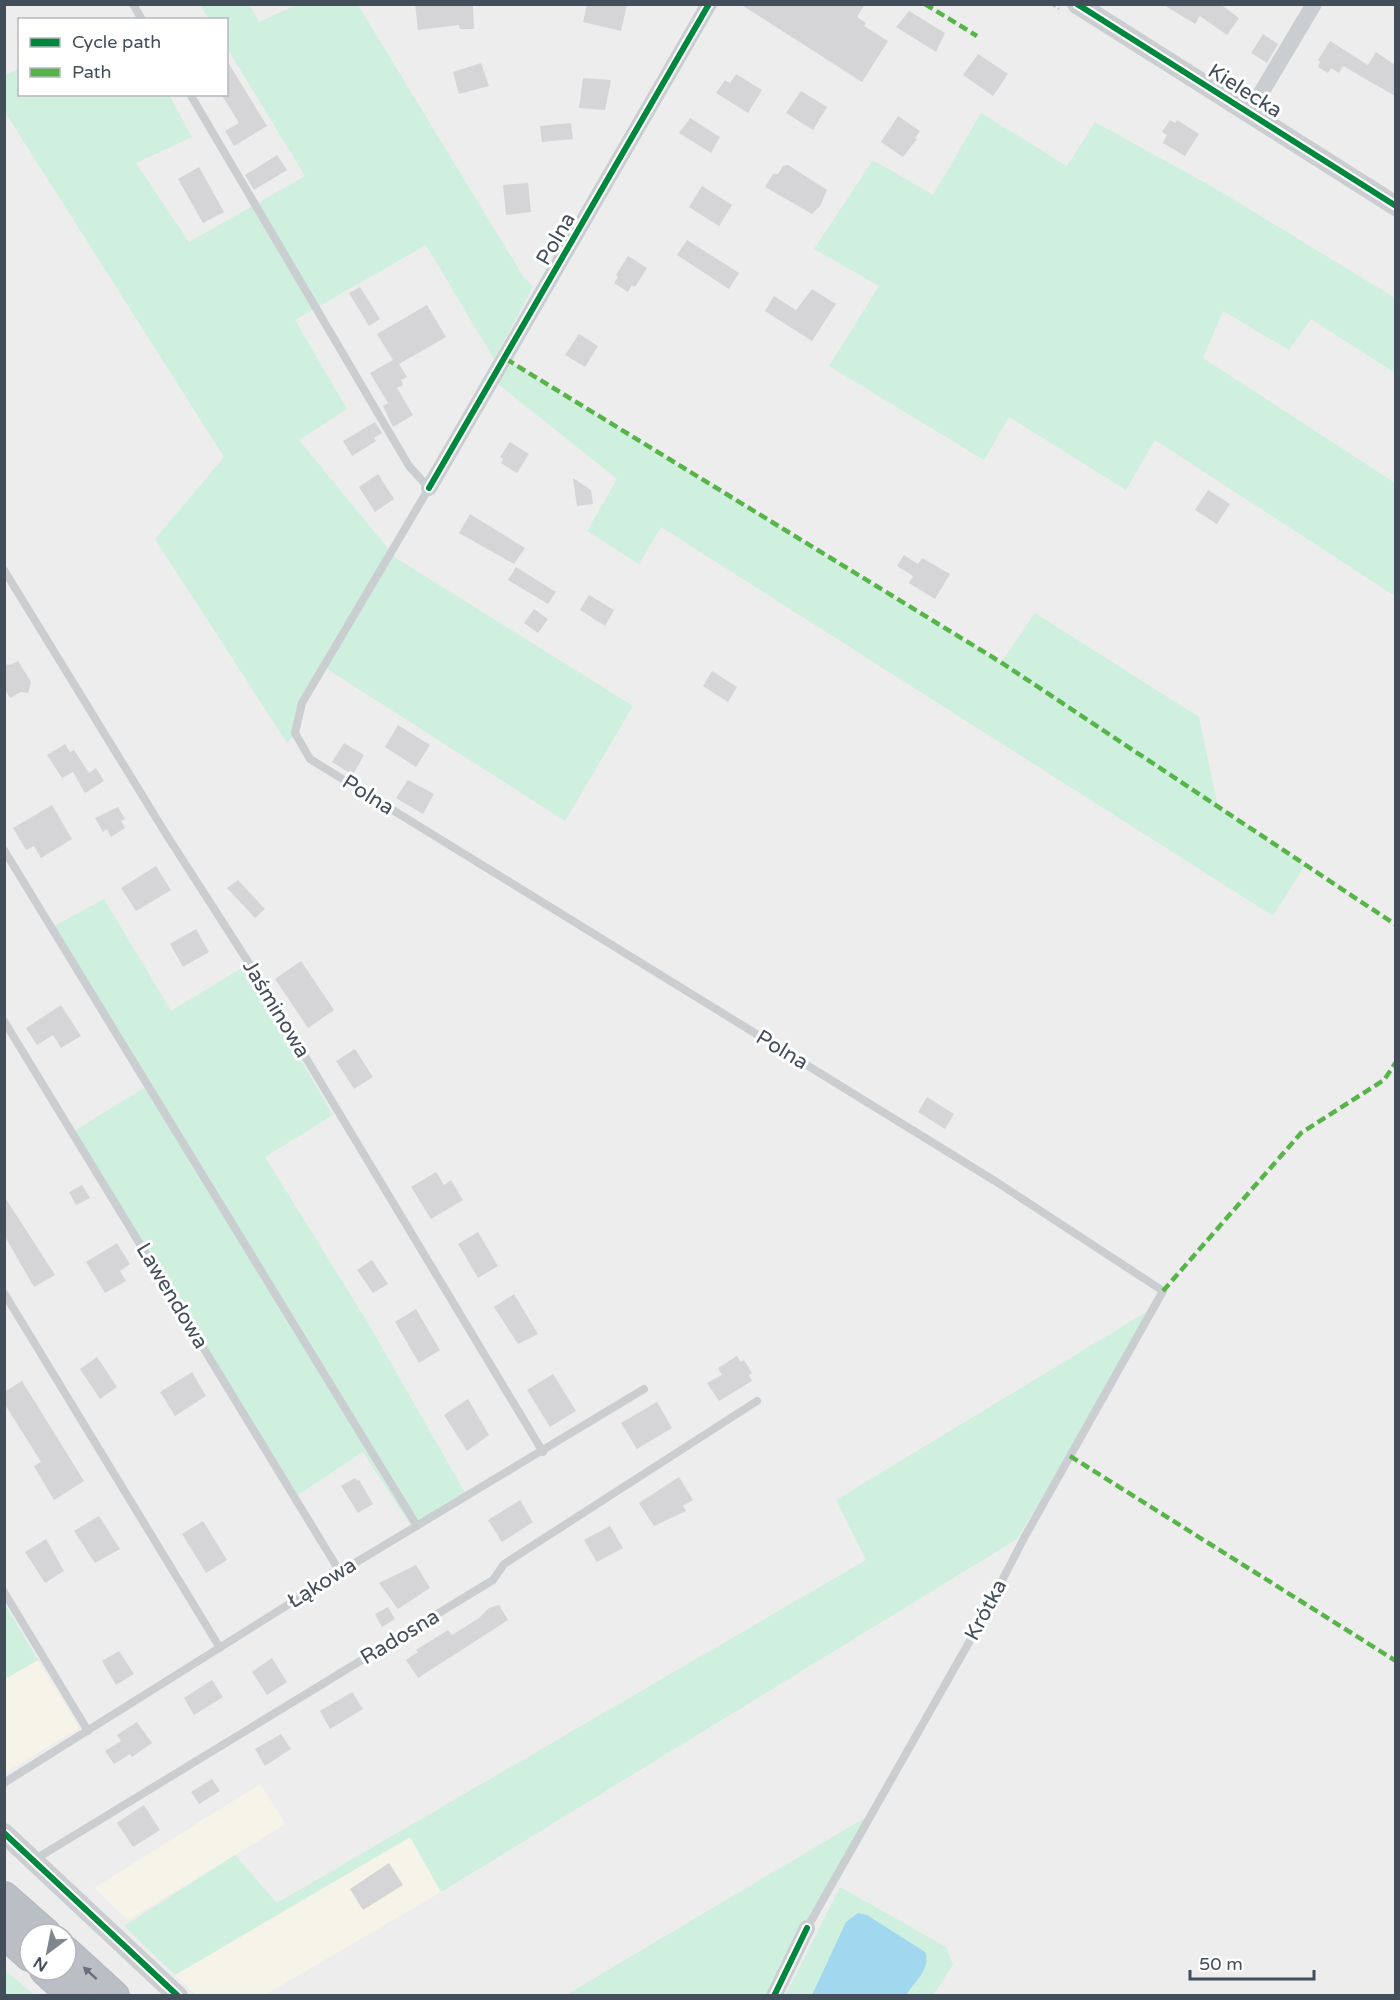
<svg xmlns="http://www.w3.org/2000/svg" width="1400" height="2000" font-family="'Varela Round',sans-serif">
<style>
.commercial{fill:#f6f3e8}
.green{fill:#cfefdf}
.water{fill:#a1d8f0}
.building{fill:#d5d5d7}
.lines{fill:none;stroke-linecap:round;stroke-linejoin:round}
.motorway-casing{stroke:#b2b6bd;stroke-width:32}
.path{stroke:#b6c3c1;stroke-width:3;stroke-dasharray:4.5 3;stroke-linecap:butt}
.service{stroke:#cbced1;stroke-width:8}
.minor{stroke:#cbced1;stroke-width:16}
.tertiary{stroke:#cbced1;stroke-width:20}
.motorway{stroke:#babfc6;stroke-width:30}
.quiet{stroke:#57b448;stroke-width:4.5;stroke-dasharray:9 4.5;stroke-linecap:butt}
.cycleway-casing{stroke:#fff;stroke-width:10}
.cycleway{stroke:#00873e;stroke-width:6}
.oneway{fill:#67707b}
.labels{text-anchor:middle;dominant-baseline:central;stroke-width:6;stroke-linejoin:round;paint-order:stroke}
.street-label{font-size:21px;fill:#434e5b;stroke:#fff}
</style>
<rect width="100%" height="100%" fill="#eeeded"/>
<path class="commercial" d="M38,1660l41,68 -74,45v-94z
M260,1784l26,40 -158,96 -34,-32z
M411,1837l30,55 -176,103h-69l-21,-20z"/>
<path class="green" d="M200,5h50l9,17 37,-17h62l165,271 10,11 -39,72 -68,-114 -131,75 52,89 -48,31 97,118 237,148 -68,115 -241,-154 -22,36 -7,30 -8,10 -132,-204 69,-82 -219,-345v-37l14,-6 1,25 149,1 23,42 -56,26 53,79 116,-66 -78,-128 -1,-28 -17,-1z
M981,113l86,53 28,-44 123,68 177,108v75l-84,-54 -22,31 -66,-39 -20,47 192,125v113l-240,-156 -29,50 -117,-73 -25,43 -155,-94 50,-80 -65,-37 59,-89 60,35z
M506,359l495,304 34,-50 164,104 19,90 87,58 -32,51 -612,-389 -22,37 -52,-33 30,-52 -119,-95z
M104,899l67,112 74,-45 88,149 -68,42 103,166 99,173 -56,30 -48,-74 -65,43 -187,-304 -40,-58 79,-49 -98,-157z
M1156,1306l-139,233 -576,353 -31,-55 -235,138 -51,-49 111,-71 42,48 589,-343 -30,-60z
M4,1603l34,57 -33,19h-1z
M873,1813l-99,182h-208z
M840,1887l106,60 7,18 -20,30 -148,1z
M4,1970h1l29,25h-29z"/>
<path class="water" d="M858,1913l9,2 58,37c7,15 -11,31 -19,43h-94l34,-73z"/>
<path class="building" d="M415,4h58l1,25h-14l-1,-4 -41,5z
M587,4h40l-6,27 -38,-9z
M740,4h125l-8,13 9,6 -2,3 24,15 -26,41z
M1162,4h58l19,14 -12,17 -27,-19 -5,8z
M909,11l36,22 -9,19 -40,-25z
M1263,34l15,10 -11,19 -16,-10z
M1330,41l38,24 8,-13 19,13v31l-52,-30 -4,7 -8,-5 -3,5 -10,-6 2,-5 -2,-2z
M978,54l30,20 -15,22 -30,-21z
M226,59l41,67 -33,20 -9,-15 14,-8 -18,-29h5z
M481,63l8,23 -30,8 -6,-22z
M736,74l26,16 -14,23 -32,-20 9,-13 5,3z
M583,78l28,2 -6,30 -26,-2z
M801,91l26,16 -14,23 -27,-17z
M898,116l22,15 -5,7 2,1 -14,18 -22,-15z
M690,118l30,19 -9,16 -32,-20z
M1170,120l5,3 2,-3 22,14 -14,22 -22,-13 4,-8 -5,-3z
M571,123l2,16 -31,3 -2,-16z
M277,155l10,15 -33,20 -9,-15z
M788,165l39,25 -7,16 -8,8 -47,-27 8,-13h5l5,-8z
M199,167l25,45 -21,11 -25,-44z
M528,183l3,29 -25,3 -3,-30z
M702,186l30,19 -13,21 -30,-19z
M687,240l52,33 -10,16 -52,-34z
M628,256l19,12 -12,19 -3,-2 -4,7 -14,-9 4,-6 -2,-2z
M360,287l20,32 -11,7 -20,-33z
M812,289l24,15 -24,37 -47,-30 9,-15 22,14z
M427,305l19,32 -47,27 8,13 -6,3 2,5 -6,3 16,27 -20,12 -10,-21 5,-3 -18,-30 23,-13 -16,-26z
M579,334l19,12 -13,21 -20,-12z
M375,422l7,11 -8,5 2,3 -24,15 -9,-15z
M510,442l19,12 -12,19 -16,-10 2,-4 -3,-2z
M378,474l16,25 -19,13 -16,-25z
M573,478l18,12 2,14 -16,2z
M1208,490l22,14 -13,20 -22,-14z
M470,514l55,34 -11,16 -55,-31z
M904,555l14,9 4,-6 28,16 -15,25 -26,-16 4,-7 -16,-10z
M516,567l40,25 -8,12 -40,-24z
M589,595l25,15 -9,16 -25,-16z
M534,609l14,10 -10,14 -14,-10z
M18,661l13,21 -3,11 -7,-1 -11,6 -6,-10v-24l6,1z
M712,671l25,16 -9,15 -25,-16z
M398,725l32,20 -14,22 -31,-20z
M344,743l20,12 -11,20 -21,-13z
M65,744l5,8 4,-2 15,23 7,-5 8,13 -19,12 -12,-21 -11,6 -15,-23z
M408,780l26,14 -11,20 -27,-16z
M52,805l20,34 -31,19 -7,-12 -8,4 -13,-22z
M118,807l7,12 -4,2 4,7 -14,9 -4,-8 -4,3 -8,-14z
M156,866l15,24 -35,21 -15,-23z
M238,880l27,29 -10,9 -28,-30z
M196,929l13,23 -26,15 -13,-23z
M301,961l33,49 -26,18 -33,-49z
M61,1005l20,31 -20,12 -8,-13 -16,10 -11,-17z
M355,1049l18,28 -19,12 -18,-28z
M927,1097l27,17 -9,15 -27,-17z
M436,1172l8,13 7,-5 12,20 -32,19 -20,-32z
M82,1185l8,13 -14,7 -7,-13z
M4,1196l51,79 -21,12 -30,-52z
M478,1232l20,34 -20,12 -20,-34z
M117,1243l13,21 -10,7 6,10 -21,12 -19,-31z
M372,1260l16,24 -15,9 -16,-23z
M514,1294l24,40 -20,10 -24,-37z
M416,1309l24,41 -21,13 -24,-41z
M737,1356l4,6 3,-2 8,13 -3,2 3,6 -33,20 -12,-18 15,-8 -4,-7z
M97,1357l20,30 -17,12 -20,-30z
M192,1372l14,24 -31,20 -15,-24z
M553,1374l23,37 -26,16 -23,-37z
M22,1381l62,100 -30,19 -20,-34 7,-4 -37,-59v-11z
M468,1399l21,36 -22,16 -23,-36z
M657,1402l15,26 -35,21 -16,-26z
M679,1477l14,23 -10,6 3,5 -32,15 -15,-23z
M355,1478l2,3 2,-1 14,24 -15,9 -17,-27z
M520,1500l13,22 -31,20 -14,-22z
M99,1516l21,33 -25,14 -21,-32z
M203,1521l24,39 -21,13 -24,-39z
M610,1526l13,22 -26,14 -13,-22z
M46,1539l18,32 -19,12 -20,-31z
M416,1565l14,23 -32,21 -19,-26z
M499,1605l9,15 -90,58 -12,-18 12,-8 -2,-2 32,-20 4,5 27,-17 10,-10z
M388,1607l7,12 -13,8 -7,-13z
M119,1651l15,23 -18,11 -14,-24z
M272,1658l15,24 -20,13 -15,-23z
M212,1680l11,17 -29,18 -10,-17z
M352,1692l11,17 -33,20 -10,-18z
M137,1722l15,21 -20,14 -2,-3 -16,10 -9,-13 16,-10 -4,-6z
M281,1734l10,15 -26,17 -10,-17z
M212,1779l8,12 -21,13 -8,-12z
M144,1805l16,25 -27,17 -16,-24z
M389,1863l14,22 -40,25 -13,-21z"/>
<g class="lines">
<g class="motorway-casing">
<path id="motorway" d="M4,1897l42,37
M4,1933l26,23
M66,1952l48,44
M45,1970l28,26"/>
</g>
<path class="path" d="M1052,4l7,5"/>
<path class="service" d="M133,4l9,16
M190,94l219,372 20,22 -127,215 -7,30 15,26 685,422 168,110 -139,247 -44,85 -173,305
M4,570l162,264 81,126 296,492
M4,850l413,676
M4,1021l336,551
M4,1293l216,355
M4,1592l84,139
M4,1783l341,-214 299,-180
M34,1860l459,-280 11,-16 253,-163"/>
<path class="minor" d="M1249,113l65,-109
M429,488l280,-484
M774,1996l33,-68"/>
<path class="tertiary" d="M1077,4l319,202
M4,1833l174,163"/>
<use href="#motorway" class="motorway"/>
<path class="quiet" d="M925,4l52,32
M506,359l496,304 394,262
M1163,1291l138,-158 83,-53 12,-18
M1070,1456l326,205"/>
<g class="cycleway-casing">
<path id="cycleway" d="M1077,4l319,202
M429,488l280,-484
M4,1833l174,163
M774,1996l33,-68"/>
</g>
<use href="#cycleway" class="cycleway"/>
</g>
<defs><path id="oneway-solid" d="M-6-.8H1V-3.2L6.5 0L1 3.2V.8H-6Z" transform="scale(1.5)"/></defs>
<use class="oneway" href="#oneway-solid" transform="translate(90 1973) rotate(-138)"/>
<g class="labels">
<g class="street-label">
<text transform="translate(1245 91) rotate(32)">Kielecka</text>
<text transform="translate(556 239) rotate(-60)">Polna</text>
<text transform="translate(368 795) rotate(32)">Polna</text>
<text transform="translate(276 1009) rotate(59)">Jaśminowa</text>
<text transform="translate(782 1050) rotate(31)">Polna</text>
<text transform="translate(172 1296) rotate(59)">Lawendowa</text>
<text transform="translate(322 1583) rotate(-32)">Łąkowa</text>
<text transform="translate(986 1610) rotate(-62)">Krótka</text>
<text transform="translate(400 1637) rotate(-31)">Radosna</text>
</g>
</g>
<rect width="1400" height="2000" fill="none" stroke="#434e5b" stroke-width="12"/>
<rect x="18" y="18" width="210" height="78" fill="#ffffff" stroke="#b4b8bd" stroke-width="1.5"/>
<rect x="30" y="38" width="30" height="9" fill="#00873e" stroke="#b4b8bd" stroke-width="1.5"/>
<text x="72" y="48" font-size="18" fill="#434e5b">Cycle path</text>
<rect x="30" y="68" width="30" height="9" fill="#57b448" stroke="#b4b8bd" stroke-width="1.5"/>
<text x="72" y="78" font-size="18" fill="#434e5b">Path</text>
<g transform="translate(48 1952) rotate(212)"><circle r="28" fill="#ffffff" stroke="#b4b8bd" stroke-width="1.5"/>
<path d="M0-4.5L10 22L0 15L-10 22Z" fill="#7f868e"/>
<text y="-9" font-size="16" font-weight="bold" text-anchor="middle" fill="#434e5b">N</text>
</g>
<path d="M1190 1970v9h124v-9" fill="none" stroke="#434e5b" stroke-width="3"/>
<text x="1199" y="1970" font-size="18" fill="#434e5b" stroke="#ffffff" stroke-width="4.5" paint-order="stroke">50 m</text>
</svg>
